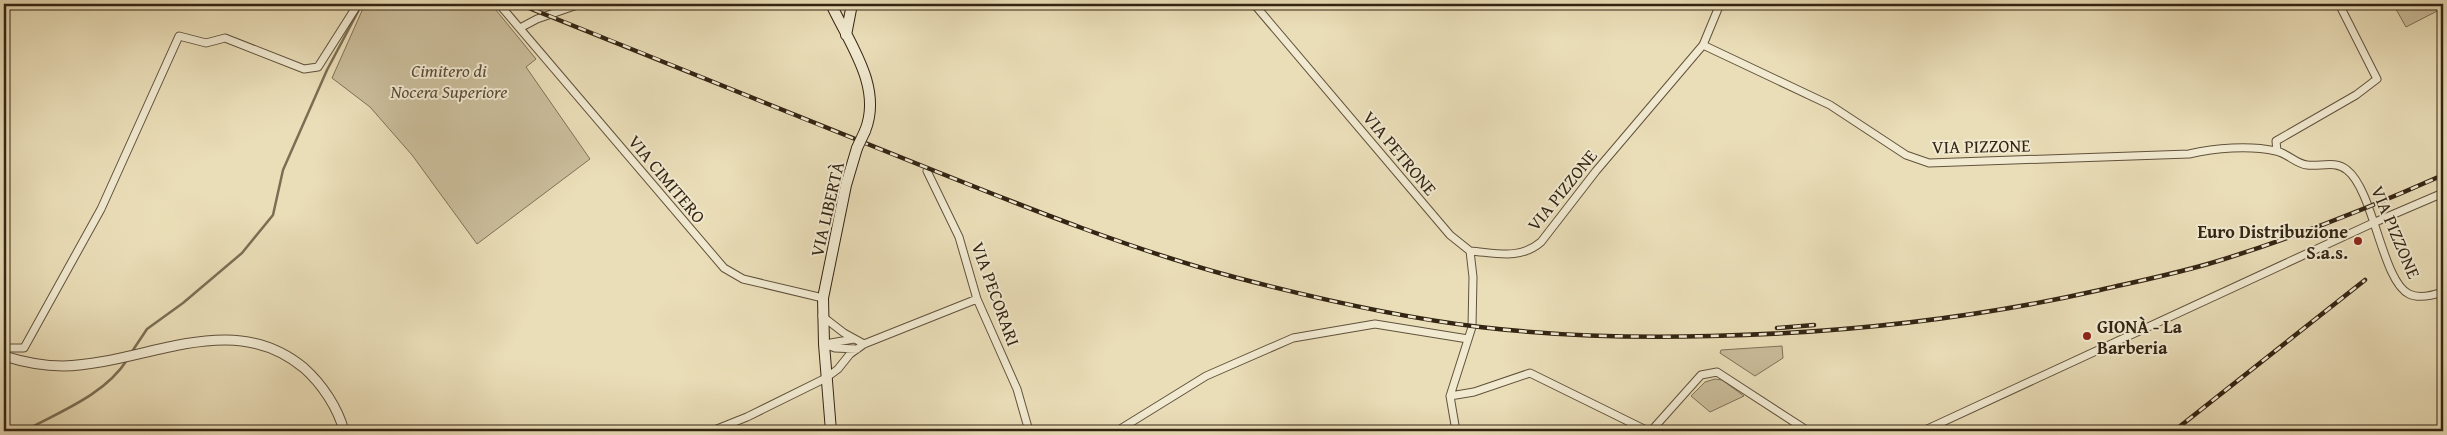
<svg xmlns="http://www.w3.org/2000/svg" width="2447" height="435" font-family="'Gentium Book Plus',serif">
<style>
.green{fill:#cbbe9c;stroke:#7f7158}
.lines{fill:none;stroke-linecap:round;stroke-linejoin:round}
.stream{stroke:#7c6e54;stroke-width:2.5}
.minor-casing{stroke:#61523c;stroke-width:9}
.tertiary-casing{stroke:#61523c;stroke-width:11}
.secondary-casing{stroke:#332413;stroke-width:12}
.minor{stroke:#f1ead1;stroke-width:7}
.tertiary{stroke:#f1ead1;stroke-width:9}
.secondary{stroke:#f1ead1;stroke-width:10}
.rail-casing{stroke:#332413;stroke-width:4.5}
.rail{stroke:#f1ead1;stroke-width:2.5;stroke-dasharray:8;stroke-linecap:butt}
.secondary-bridge-casing{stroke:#332413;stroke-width:12;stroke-linecap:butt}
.secondary-bridge{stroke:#f1ead1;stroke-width:10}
.poi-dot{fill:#8f2418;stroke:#f1ead1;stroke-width:2}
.labels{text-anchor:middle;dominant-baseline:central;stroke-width:4;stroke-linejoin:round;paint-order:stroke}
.park-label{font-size:18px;font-style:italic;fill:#594a35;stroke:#f1ead1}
.street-label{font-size:18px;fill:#332413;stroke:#f1ead1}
.poi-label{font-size:18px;font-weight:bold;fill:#332413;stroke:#f1ead1;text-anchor:end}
</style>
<rect width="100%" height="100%" fill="#eadeb8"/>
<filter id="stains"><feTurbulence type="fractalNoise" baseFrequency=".004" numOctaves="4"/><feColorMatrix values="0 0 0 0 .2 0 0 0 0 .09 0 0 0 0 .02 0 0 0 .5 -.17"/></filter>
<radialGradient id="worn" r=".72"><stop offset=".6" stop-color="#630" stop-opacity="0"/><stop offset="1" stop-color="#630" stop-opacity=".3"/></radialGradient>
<path class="green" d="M365,4h126l45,55 -10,8 64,92 -113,85 -65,-89 -42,-48 -38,-29z
M2393,4h50v4l-37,19z
M1782,346l1,12 -28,18 -35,-23 1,-3z
M1715,379l7,1 22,16 -34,16 -19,-16 14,-14z"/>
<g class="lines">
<path class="stream" d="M131,353l16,-24 36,-26 59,-50 31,-38 10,-45 44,-100 35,-66
M28,431l2,-3c34,-18 76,-35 97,-68"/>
<g class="minor-casing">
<path id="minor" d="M499,4l225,264 19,11 80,19
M1254,4l196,231 20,16 3,26 -1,50 -22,69 6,35
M520,28l17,-9 43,-15
M1703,45l17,-41
M2277,151l-1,-10 80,-46 21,-16 -38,-75
M927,171l32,66 18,62 40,90 12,42
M1470,251c27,2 50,9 71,-9l55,-71 107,-126 127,60 76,50 23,8 260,-9c26,-6 60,-9 87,-3 11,2 20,13 31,14 13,2 28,-5 40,5 27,21 35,111 62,124 10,5 25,1 34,-2
M822,316l22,17 20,11
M824,344l11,4 22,1
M825,344l29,-5
M4,346l5,2h15l77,-139 78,-173 27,7 19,-5 79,31 14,-2 40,-63
M1450,396l24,-4 56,-19 118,58
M712,431l35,-14 79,-39 12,-9 12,-15 14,-10 113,-45
M1117,431l89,-55 87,-38 82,-14 93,15
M1651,431l50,-56 16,-3 91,59
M1923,431l450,-208 70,-30"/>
</g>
<g class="tertiary-casing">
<path id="tertiary" d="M4,356c19,6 39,10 59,10 83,-2 168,-59 241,2 18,16 34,40 40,63"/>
</g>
<g class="secondary-casing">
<path id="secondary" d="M831,4c18,39 52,83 34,127
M846,35l6,-31
M831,431l-7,-87 -1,-46 23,-113 11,-37"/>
</g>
<use href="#minor" class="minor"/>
<use href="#tertiary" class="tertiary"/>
<use href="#secondary" class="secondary"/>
<g class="rail-casing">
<path id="rail" d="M519,4c137,54 274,111 411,165 100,40 200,80 304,108 80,21 163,40 246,50 76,9 155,11 231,9 132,-3 261,-17 389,-46 39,-9 79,-17 118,-29 77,-24 151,-53 225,-86
M1777,328l37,-3
M2174,431l191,-151"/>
</g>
<use href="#rail" class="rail"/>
<g class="secondary-bridge-casing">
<path id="secondary-bridge" d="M857,148l8,-17"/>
</g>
<use href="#secondary-bridge" class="secondary-bridge"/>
</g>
<g class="poi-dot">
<circle cx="2358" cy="241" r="5"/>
<circle cx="2087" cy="336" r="5"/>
</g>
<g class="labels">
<g class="park-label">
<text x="449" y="70">Cimitero di<tspan x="449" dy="21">Nocera Superiore</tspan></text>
</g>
<g class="street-label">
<text transform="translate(1981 146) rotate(-1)">VIA PIZZONE</text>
<text transform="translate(1400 153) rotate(50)">VIA PETRONE</text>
<text transform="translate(667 179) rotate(50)">VIA CIMITERO</text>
<text transform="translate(1562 190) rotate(-51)">VIA PIZZONE</text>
<text transform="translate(827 209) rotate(-77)">VIA LIBERTÀ</text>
<text transform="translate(2396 232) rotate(67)">VIA PIZZONE</text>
<text transform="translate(996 294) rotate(70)">VIA PECORARI</text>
</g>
<g class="poi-label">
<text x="2348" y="231">Euro Distribuzione<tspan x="2348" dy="21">S.a.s.</tspan></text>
<text x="2097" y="326" text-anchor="start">GIONÀ - La<tspan x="2097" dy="21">Barberia</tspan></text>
</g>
</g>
<rect width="2447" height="435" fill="none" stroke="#eadeb8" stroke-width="20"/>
<rect x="5" y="5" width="2437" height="425" fill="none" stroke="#332413" stroke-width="2.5"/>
<rect x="10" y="10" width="2427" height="415" fill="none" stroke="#332413"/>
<rect width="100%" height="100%" filter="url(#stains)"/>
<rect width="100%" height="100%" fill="url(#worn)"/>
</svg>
